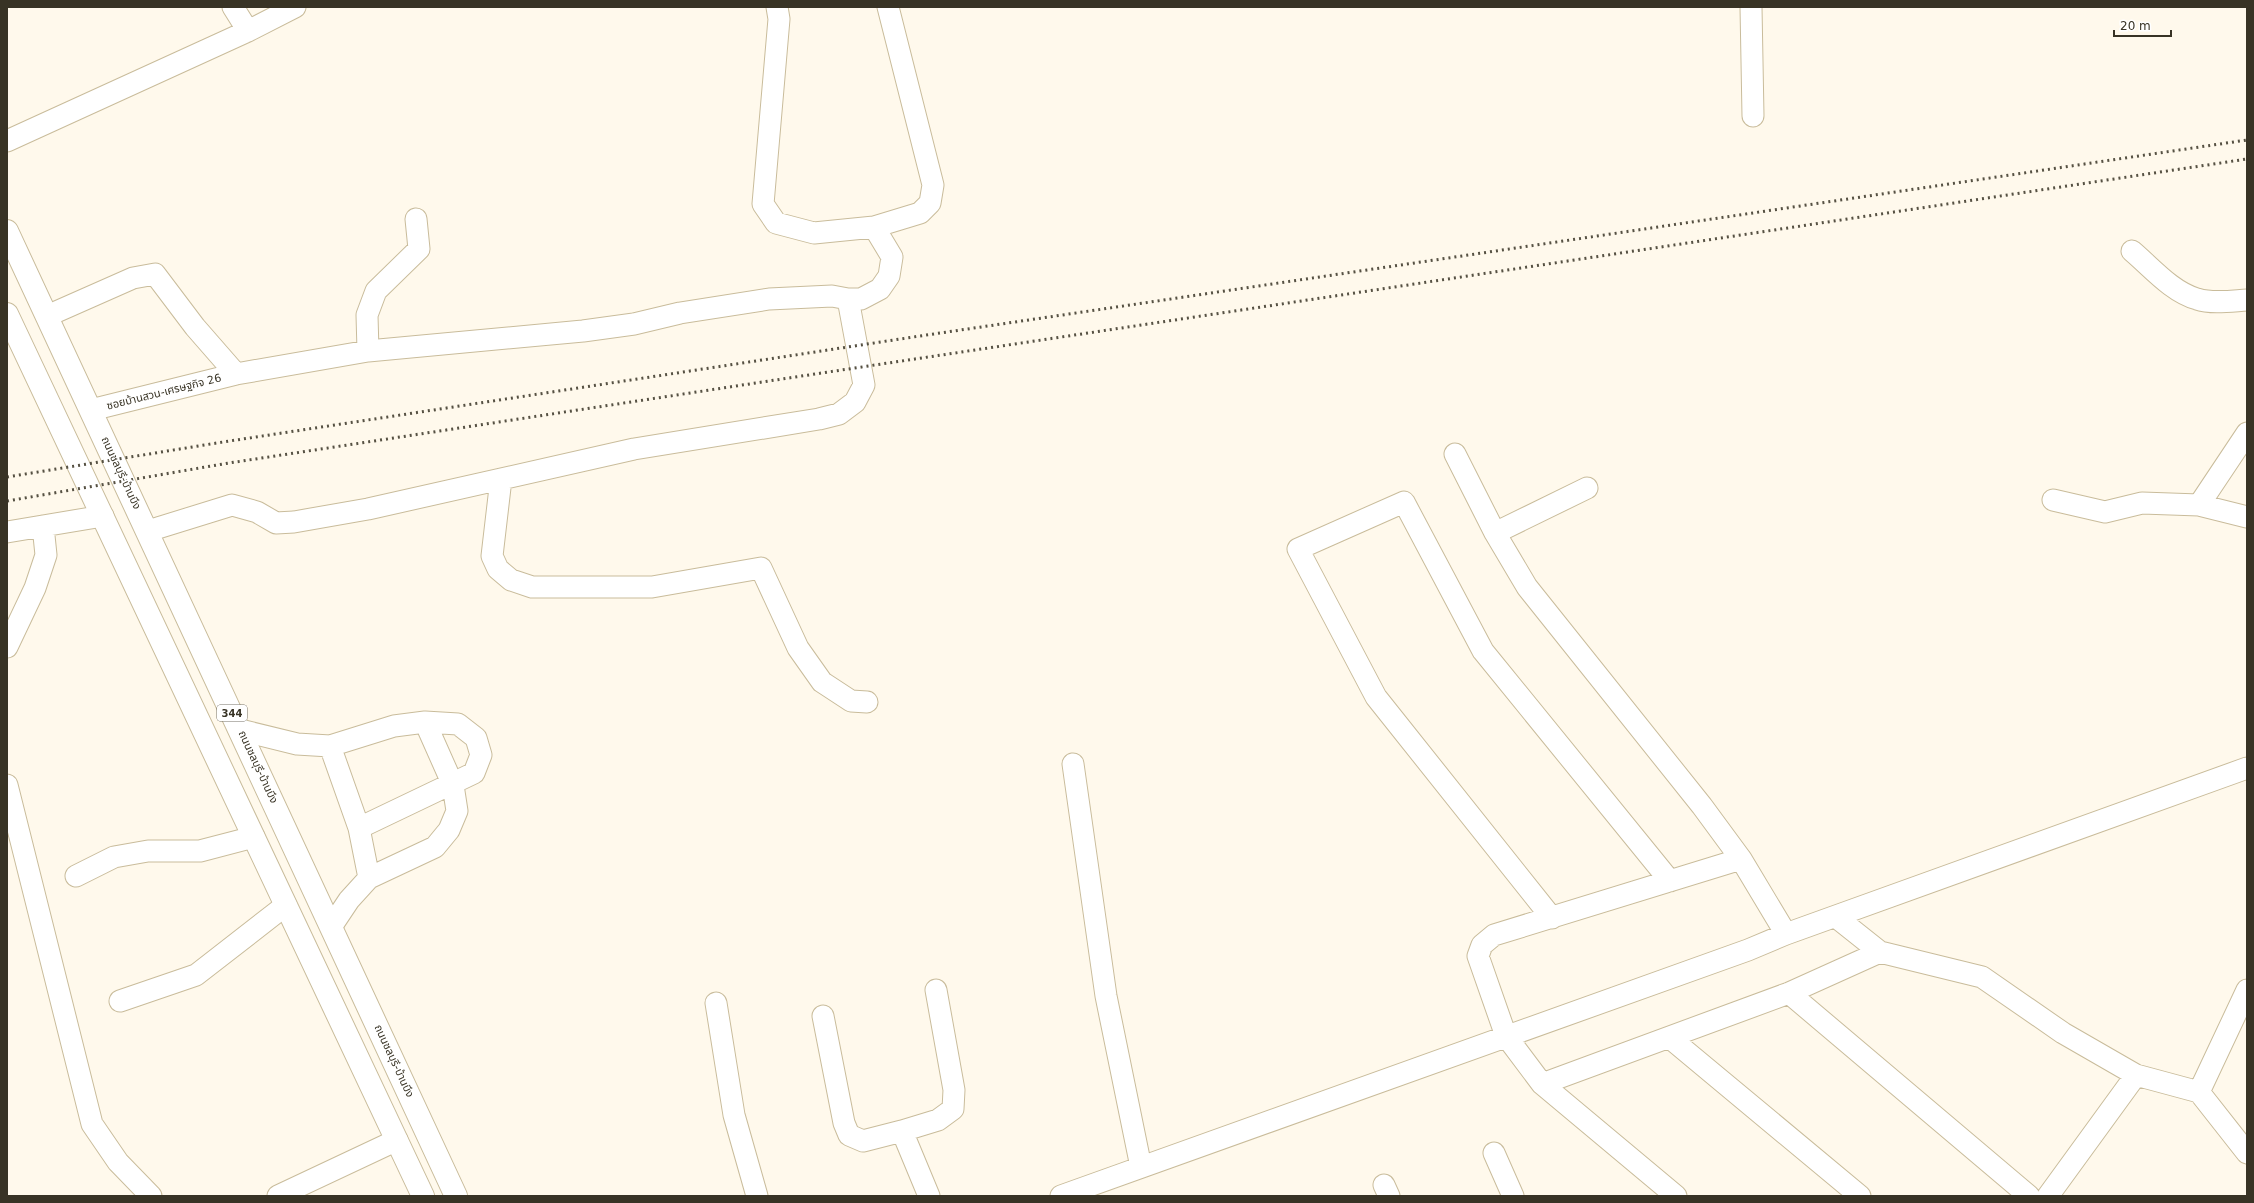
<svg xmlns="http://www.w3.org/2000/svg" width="2254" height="1203" font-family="'DejaVu Sans','Noto Sans Thai',sans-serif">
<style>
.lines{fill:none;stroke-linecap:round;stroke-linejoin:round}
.minor-casing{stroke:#c9bc9b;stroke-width:23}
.highway-casing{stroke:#c9bc9b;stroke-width:24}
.minor{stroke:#fff;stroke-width:21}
.highway{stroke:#fff;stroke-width:22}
.rail{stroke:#565143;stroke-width:3;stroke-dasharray:2 4;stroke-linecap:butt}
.labels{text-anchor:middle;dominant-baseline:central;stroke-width:3.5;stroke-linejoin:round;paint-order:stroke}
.shield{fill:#fff;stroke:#747066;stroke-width:1}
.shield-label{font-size:10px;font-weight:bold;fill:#383325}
.street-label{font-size:11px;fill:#383325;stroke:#fff}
</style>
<rect width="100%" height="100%" fill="#fff9ec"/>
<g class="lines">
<g class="minor-casing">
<path id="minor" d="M233,7l15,24
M777,7l2,12 -16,185 13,19 38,10 60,-6 18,30 -3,19 -9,13 -19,10h-13
M1751,7l2,109
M7,141l241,-110 47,-24
M874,227l46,-14 10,-10 3,-18 -45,-178
M2132,251c20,17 40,41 65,48 15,5 34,2 50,1
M47,316l86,-38 22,-4 40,53 41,47 132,-23 215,-20 51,-7 46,-11 89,-14 63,-3 16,3 16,86 -9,17 -16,12 -20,5 -185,30 -266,60 -74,13 -18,1 -19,-11 -25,-7 -84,26
M368,351l-1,-36 9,-24 43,-42 -3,-30
M91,410l145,-36
M1455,454l40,79 32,54 175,219 39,53 45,75
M501,479l-9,77 6,13 13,11 21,7h120l109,-19 37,80 24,34 29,19 16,1
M2053,500l52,12 37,-9 57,2 48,12
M2199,505l48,-72
M7,532l96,-16
M1495,533l92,-45
M7,647l28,-59 11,-33 -3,-29
M240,730l57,14 33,2 64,-20 31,-4 33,2 18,14 5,17 -7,18 -115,55
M330,746l29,82 10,50
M1073,764l33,232 35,171
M7,785l85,339 26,38 33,34
M76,876l38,-19 34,-6h52l54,-14
M1836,917l44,35 102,25 81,56 73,42 63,17 48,61
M1552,918l-176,-221 -78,-148 106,-47 79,149 187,230
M331,927l18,-27 20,-22 66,-31 14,-17 8,-19 -4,-26 -28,-63
M1789,993l240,203
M120,1001l76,-26 90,-70
M716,1003l18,112 23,81
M823,1016l21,107 5,12 14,6 39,-10
M1670,1038l190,158
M1542,1084l247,-91 91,-41
M2199,1092l48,-102
M1494,1153l19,43
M1384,1185l5,11
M278,1196l119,-56
M929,1196l-27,-65 36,-11 15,-11 1,-19 -18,-100
M1061,1196l687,-246 38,-16 461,-166
M1676,1196l-134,-112 -36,-48 -28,-80 4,-11 12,-10 247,-76
M2048,1196l88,-121"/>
</g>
<g class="highway-casing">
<path id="highway" d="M7,231l449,965
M7,314l416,882"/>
</g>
<use href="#minor" class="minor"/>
<use href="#highway" class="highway"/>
<path class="rail" d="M7,477l216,-35 697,-106 1327,-196
M7,501l222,-38 586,-89 1432,-215"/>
</g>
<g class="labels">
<rect class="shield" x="217" y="705" width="30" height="16" rx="3"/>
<g class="shield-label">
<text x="232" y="713">344</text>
</g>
<g class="street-label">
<text transform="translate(164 392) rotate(-14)">ซอยบ้านสวน-เศรษฐกิจ 26</text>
<text transform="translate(121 473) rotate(65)">ถนนชลบุรี-บ้านบึง</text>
<text transform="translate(258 767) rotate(65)">ถนนชลบุรี-บ้านบึง</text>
<text transform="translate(394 1061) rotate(65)">ถนนชลบุรี-บ้านบึง</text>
</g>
</g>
<rect width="2254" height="1203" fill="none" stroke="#383325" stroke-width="16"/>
<path d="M2114 30v6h57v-6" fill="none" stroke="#383325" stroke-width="2"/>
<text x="2120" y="30" font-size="12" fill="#383325" stroke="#ffffff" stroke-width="3" paint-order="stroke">20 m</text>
</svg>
